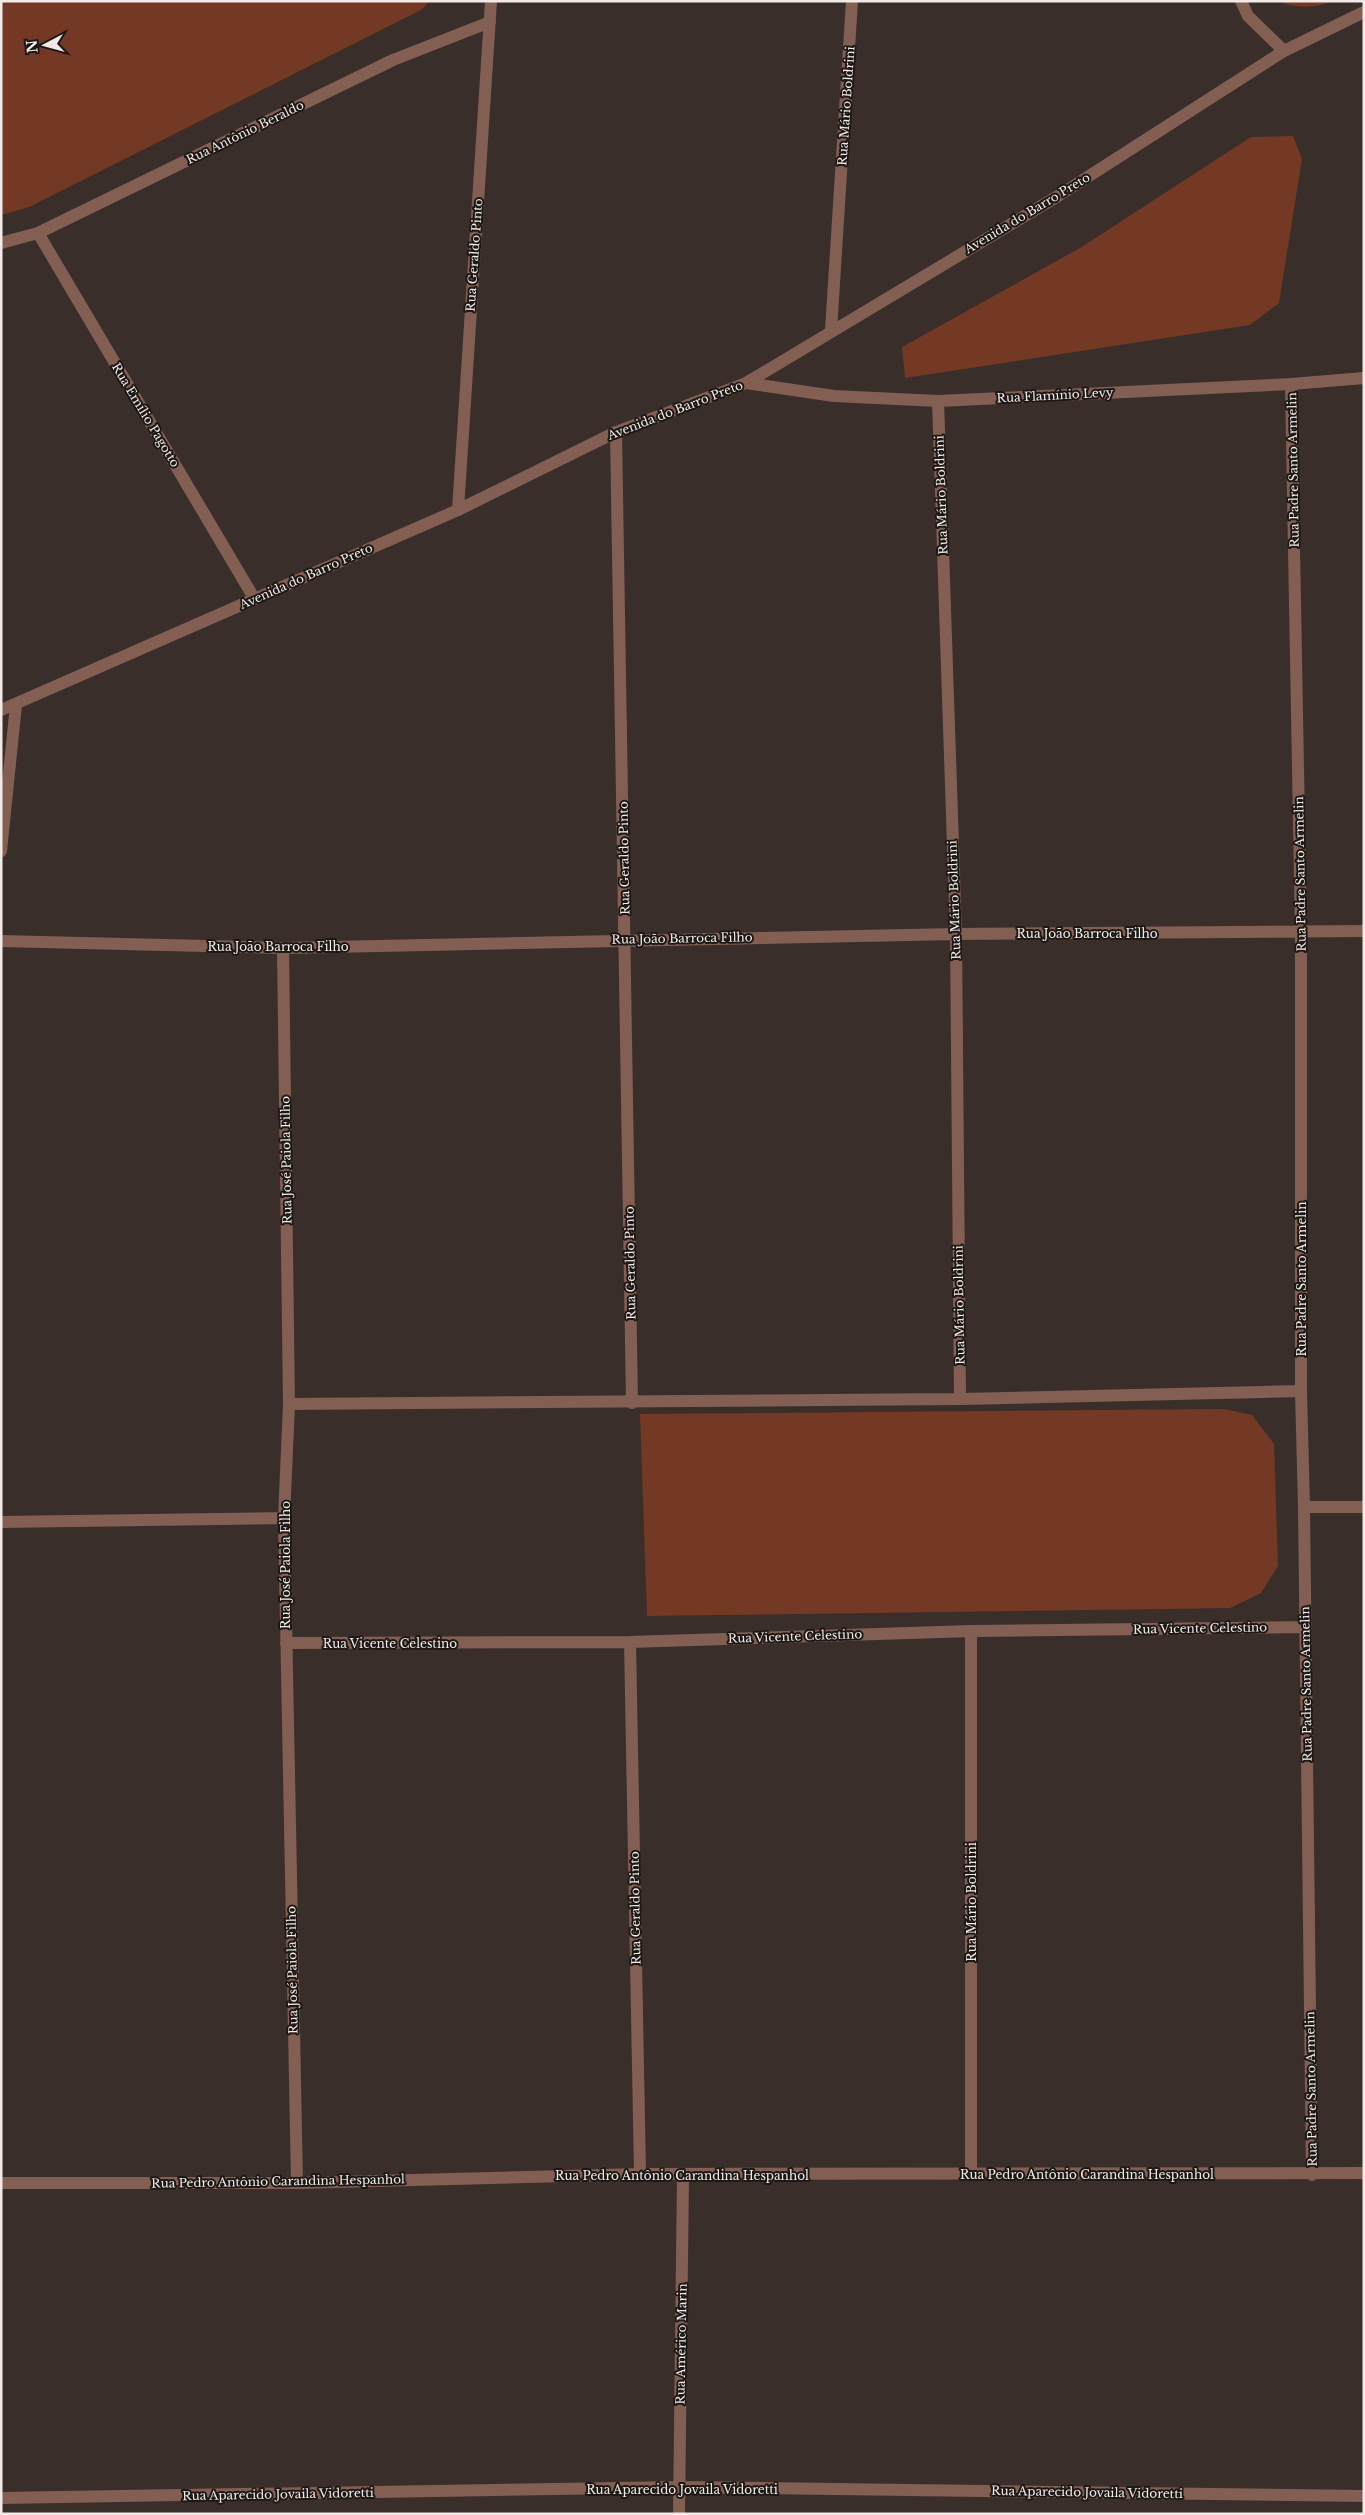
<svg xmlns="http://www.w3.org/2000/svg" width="1365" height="2515" font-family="'Libre Baskerville',serif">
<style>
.green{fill:#733924}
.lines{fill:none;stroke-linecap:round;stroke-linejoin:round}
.minor{stroke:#835f53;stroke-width:12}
.tertiary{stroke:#835f53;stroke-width:12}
.labels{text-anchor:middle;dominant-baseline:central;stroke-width:4;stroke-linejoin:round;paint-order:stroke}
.street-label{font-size:12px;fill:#f2eae7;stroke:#1d1816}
</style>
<rect width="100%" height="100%" fill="#3a2e2a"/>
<path class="green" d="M1,1h429l-9,9 -392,197 -28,8z
M1280,1h52c-14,7 -40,8 -52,0z
M1293,136l9,23 -23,144 -29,22 -345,53 -3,-31 178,-99 171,-111z
M1223,1409l29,6 22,29 4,122 -17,27 -31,15 -583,8 -7,-202z"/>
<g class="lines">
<path class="minor" d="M1241,1l7,15 36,35
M38,233l216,365
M1,243l37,-10 355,-173 97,-38
M831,330l21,-329
M1291,384l10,549v458l3,116 8,668
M938,401l18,533 4,465
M616,432l16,971
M458,510l33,-509
M1,851l15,-146
M1,941l282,7 673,-14 408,-3
M283,948l6,456 -5,114 13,665
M289,1404l671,-5 341,-8
M1304,1507h60
M1,1522l283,-4
M971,1631v542
M630,1642l10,532
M286,1643l344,-1 341,-11 334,-4
M1,2183h296l343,-9 724,-1
M1,2498l678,-11 685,9
M679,2514l4,-339"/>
<path class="tertiary" d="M746,383l88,13 104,5 353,-17 73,-6
M1,710l457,-200 158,-78 130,-49 312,-187 226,-145 80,-39"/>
</g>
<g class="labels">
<g class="street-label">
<text transform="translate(846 106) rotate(-86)">Rua Mário Boldrini</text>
<text transform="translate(245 132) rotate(-26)">Rua Antônio Beraldo</text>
<text transform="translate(1027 213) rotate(-31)">Avenida do Barro Preto</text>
<text transform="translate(474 255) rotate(-86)">Rua Geraldo Pinto</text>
<text transform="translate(1055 395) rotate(-3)">Rua Flamínio Levy</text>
<text transform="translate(675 410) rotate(-21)">Avenida do Barro Preto</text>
<text transform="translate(146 415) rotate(59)">Rua Emílio Pagotto</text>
<text transform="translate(1293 470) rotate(-91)">Rua Padre Santo Armelin</text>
<text transform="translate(941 495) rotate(-92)">Rua Mário Boldrini</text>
<text transform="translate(306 576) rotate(-24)">Avenida do Barro Preto</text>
<text transform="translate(624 858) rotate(-91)">Rua Geraldo Pinto</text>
<text transform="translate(1300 874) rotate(-91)">Rua Padre Santo Armelin</text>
<text transform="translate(954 900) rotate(-92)">Rua Mário Boldrini</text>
<text x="1087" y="933">Rua João Barroca Filho</text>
<text transform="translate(682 938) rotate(-1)">Rua João Barroca Filho</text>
<text x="278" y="946">Rua João Barroca Filho</text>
<text transform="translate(286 1160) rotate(-91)">Rua José Paiola Filho</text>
<text transform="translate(630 1263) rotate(-91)">Rua Geraldo Pinto</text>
<text transform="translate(1301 1279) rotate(-90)">Rua Padre Santo Armelin</text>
<text transform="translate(959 1305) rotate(-91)">Rua Mário Boldrini</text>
<text transform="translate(285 1565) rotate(-90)">Rua José Paiola Filho</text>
<text transform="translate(1200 1628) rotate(-1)">Rua Vicente Celestino</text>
<text transform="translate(795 1636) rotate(-2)">Rua Vicente Celestino</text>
<text x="390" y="1643">Rua Vicente Celestino</text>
<text transform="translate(1306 1684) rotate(-91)">Rua Padre Santo Armelin</text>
<text transform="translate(971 1902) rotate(-90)">Rua Mário Boldrini</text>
<text transform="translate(635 1908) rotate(-91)">Rua Geraldo Pinto</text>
<text transform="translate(292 1970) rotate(-91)">Rua José Paiola Filho</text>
<text transform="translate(1311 2089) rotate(-91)">Rua Padre Santo Armelin</text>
<text x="1087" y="2174">Rua Pedro Antônio Carandina Hespanhol</text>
<text x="682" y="2175">Rua Pedro Antônio Carandina Hespanhol</text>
<text transform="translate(278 2181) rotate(-1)">Rua Pedro Antônio Carandina Hespanhol</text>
<text transform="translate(681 2344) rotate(-89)">Rua Américo Marin</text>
<text x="682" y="2489">Rua Aparecido Jovaila Vidoretti</text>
<text transform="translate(1087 2492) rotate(1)">Rua Aparecido Jovaila Vidoretti</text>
<text transform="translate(278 2494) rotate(-1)">Rua Aparecido Jovaila Vidoretti</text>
</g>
</g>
<rect width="1365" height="2515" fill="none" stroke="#f2eae7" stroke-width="5"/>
<g transform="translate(45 45) rotate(264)" stroke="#1d1816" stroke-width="4" paint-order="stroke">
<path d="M0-4L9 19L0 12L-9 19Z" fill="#f2eae7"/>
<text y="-8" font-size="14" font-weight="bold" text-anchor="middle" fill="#f2eae7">N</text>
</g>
</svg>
